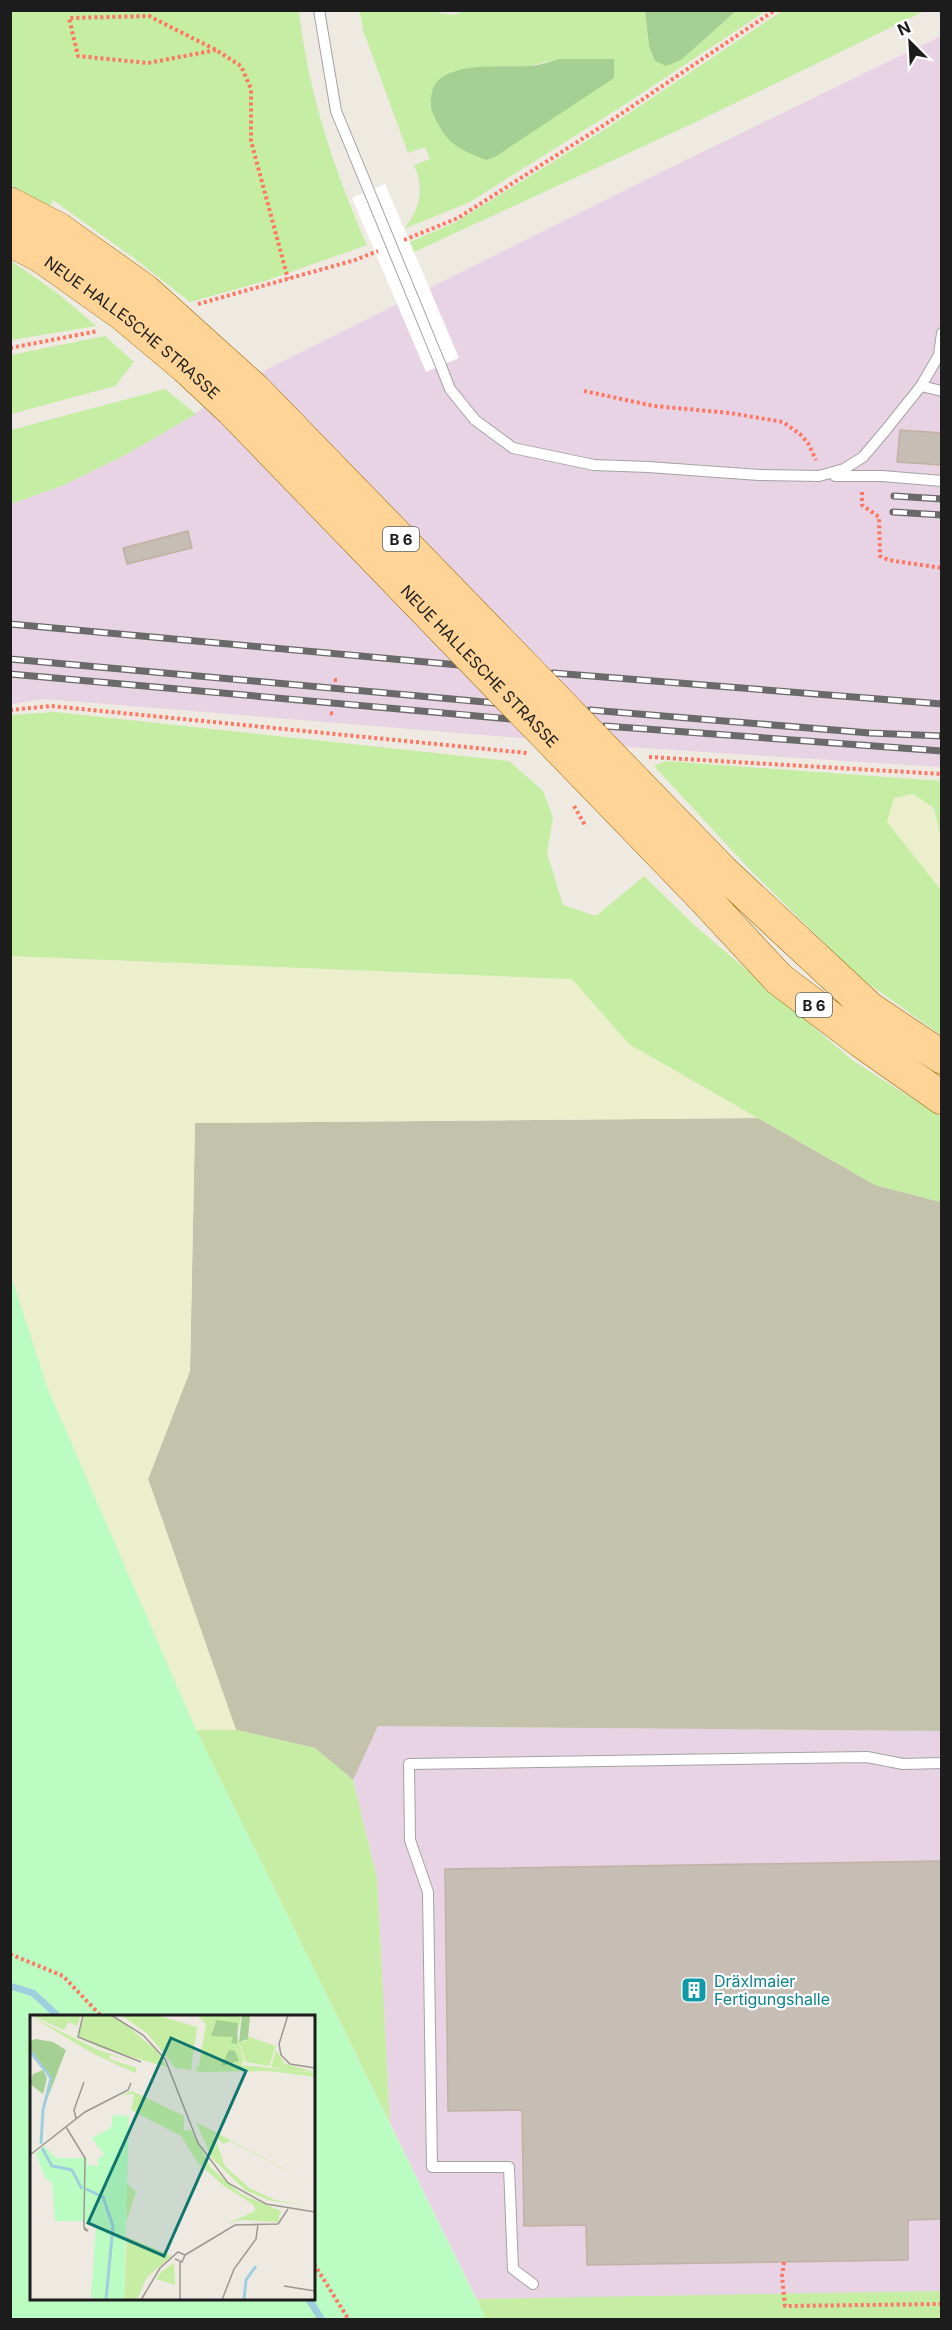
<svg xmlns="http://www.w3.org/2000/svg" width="952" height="2330" font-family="Inter,sans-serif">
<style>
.industrial{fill:#e8d3e4}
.construction{fill:#c3c3ac}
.farmland{fill:#ebefcb}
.grass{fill:#c5eda3;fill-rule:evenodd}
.forest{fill:#a4d193}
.park{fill:#bafcc1;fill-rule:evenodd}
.pier{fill:#fff}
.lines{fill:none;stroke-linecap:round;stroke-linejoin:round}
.stream{stroke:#9fcfdf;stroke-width:7}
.building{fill:#c6bdb4;stroke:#c1b1a3;stroke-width:1.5}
.lane-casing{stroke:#a3a3a3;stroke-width:12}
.primary-casing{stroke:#956700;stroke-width:34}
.path{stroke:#ff7662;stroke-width:4;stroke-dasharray:3 3;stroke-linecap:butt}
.lane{stroke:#fff;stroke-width:10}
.primary{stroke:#ffd496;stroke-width:33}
.rail-casing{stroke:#6a6a6a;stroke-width:7}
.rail{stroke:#fff;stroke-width:4.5;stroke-dasharray:14;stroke-linecap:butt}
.lane-bridge-casing{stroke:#a3a3a3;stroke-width:12;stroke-linecap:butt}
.primary-bridge-casing{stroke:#956700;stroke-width:34;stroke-linecap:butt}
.lane-bridge{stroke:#fff;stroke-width:10}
.primary-bridge{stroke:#ffd496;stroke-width:33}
.labels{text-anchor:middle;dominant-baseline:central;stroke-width:4.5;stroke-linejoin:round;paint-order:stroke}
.shield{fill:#fff;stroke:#606060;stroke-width:1.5}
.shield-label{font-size:15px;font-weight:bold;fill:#1c1c1c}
.street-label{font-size:16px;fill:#1c1c1c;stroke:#fff}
.culture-label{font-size:16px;fill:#0d838f;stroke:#fff;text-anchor:start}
.inset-river{fill:none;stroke:#9fcfdf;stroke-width:3}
.inset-road{fill:none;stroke:#9b9892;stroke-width:1.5}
.view{fill:#0f766e;fill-opacity:0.15;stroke:#0f766e;stroke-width:3}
.inset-edge{fill:none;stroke:#1c1c1c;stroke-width:3}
</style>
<rect width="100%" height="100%" fill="#efeae1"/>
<path class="industrial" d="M941,36v731l-299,-19 -597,-49 -34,5v-200l53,-19 63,-31 144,-87 380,-190z
M377,1726l564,5v566l-464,2 -87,-176 -13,-245 -24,-98z"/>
<path class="construction" d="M758,1118l117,67 66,17v529l-563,-5 -25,54 -38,-32 -79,-18 -88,-251 42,-108 5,-248z"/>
<path class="farmland" d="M913,794l21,14 7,30v52l-54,-68 7,-24z
M10,956l562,23 57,65 129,74 -563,5 -5,248 -42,108 88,251h-40l-149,-343 -36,-115z"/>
<path class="grass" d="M465,10l180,1 4,35 32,14 55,-49h30l-142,94 -154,97 -66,27c16,-20 21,-40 10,-64l16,-6 -5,-12 -17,6 -45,-123 -3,-19h68l27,4zM559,59l-129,47 3,-17 20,-18 43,-5h33z
M10,11h289c9,81 35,159 68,234l-99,35 -78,22 -55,-43 -82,-59 -3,6 -39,-21z
M782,11h143l-229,111 -282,130 -4,-10 46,-20 76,-47 75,-47z
M11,261l45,31 40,34 -85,14z
M105,336l29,26 -19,24 -104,28v-59z
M165,389l31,25 -69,40 -63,31 -53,19v-74z
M55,712l454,49 34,30 10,27 -6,35 16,52 33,11 48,-40 50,49 158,135 89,57v85l-66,-17 -246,-141 -57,-65 -561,-23 -1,-241z
M665,761l276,20v57l-7,-30 -21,-14 -19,4 -7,24 54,68v145l-82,-58 -106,-104 -99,-107z
M196,1730h40l79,18 38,32 24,98 13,245z
M941,2291v29h-455l-9,-21z"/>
<path class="forest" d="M645,11v-1l91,1 -55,49 -15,6 -11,-5 -6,-15z
M559,59h55v19l-119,79 -9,3c-31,-13 -38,-15 -53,-46 -3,-8 -3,-13 -1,-22 8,-33 71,-24 96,-26 10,0 21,-4 31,-7z"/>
<path class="park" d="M10,1272l37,115 149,343 290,589h-475zM32,2016h282v282h-282z"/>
<path class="pier" d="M385,184l74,174 -33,14 -74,-174z"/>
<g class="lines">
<path class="stream" d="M10,1986l23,7 25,23
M308,2298l14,22"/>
</g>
<path class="building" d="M900,430l42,3v32l-45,-3z
M188,531l4,17 -65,16 -4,-16z
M942,1861v358l-34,1v40l-321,5 -1,-40 -62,1 -2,-116 -74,1 -3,-242z"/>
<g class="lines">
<g class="lane-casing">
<path id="lane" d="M319,10l17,101 33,80
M441,366l9,23 25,31 38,28 81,17 54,2 111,8 60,1 25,-7 19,-12 22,-26 36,-45 18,-31 3,-22
M921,386l21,5
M835,476h47l60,5
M533,2284l-20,-15 -4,-102h-77l-4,-275 -18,-52 -1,-76 458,-7 36,7 39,-1"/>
</g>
<g class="primary-casing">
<path id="primary" d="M10,204l48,25
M10,240l31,16
M724,873l146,136 72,48
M701,895l78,84 82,62 81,57"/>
</g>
<path class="path" d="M216,50l-68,13 -70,-7 -9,-38 80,-2 67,34 25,16 10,23v52l37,138
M404,240l54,-22 157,-100 160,-108
M198,304l157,-44 23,-9
M10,348l88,-17
M584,391l70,15 76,7 53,9 17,12 8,9 8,17
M862,492v13l17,12 1,39 8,4 54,8
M334,680h5
M10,710l41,-4 476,47
M330,713l5,1
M649,757l293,17
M574,806l11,19
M10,1954l53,22 38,40
M784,2262l-2,14 3,30 157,-2
M314,2264l35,56"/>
<use href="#lane" class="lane"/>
<use href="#primary" class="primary"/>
<g class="rail-casing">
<path id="rail" d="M894,496l48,3
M893,512l49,3
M10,624l449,41
M10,659l486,44
M553,673l389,31
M10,674l501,45
M590,710l280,23 72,3
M605,726l337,25"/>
</g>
<use href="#rail" class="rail"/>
<g class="lane-bridge-casing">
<path id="lane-bridge" d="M369,191l72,175"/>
</g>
<g class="primary-bridge-casing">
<g id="primary-bridge">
<path d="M58,229l86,61 111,100 469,483"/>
<path id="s1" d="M41,256l83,59 62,52 46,43 469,485"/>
</g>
</g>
<use href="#lane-bridge" class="lane-bridge"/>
<use href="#primary-bridge" class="primary-bridge"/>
</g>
<defs>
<g id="building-square" transform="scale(1.35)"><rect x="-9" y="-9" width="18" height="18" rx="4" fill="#0f9aa8" stroke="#fff"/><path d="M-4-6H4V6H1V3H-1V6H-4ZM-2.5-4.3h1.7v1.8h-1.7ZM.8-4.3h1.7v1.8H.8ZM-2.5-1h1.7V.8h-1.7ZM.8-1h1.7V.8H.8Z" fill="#fff"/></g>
</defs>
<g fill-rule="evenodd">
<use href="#building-square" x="694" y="1990"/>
</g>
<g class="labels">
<g class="shield">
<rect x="383" y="527" width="36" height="24" rx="4.5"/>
<rect x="796" y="993" width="36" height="24" rx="4.5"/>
</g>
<g class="shield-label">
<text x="401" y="539">B 6</text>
<text x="814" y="1005">B 6</text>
</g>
<g class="street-label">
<text stroke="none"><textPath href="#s1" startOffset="116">NEUE HALLESCHE STRASSE</textPath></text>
<text stroke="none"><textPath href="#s1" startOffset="602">NEUE HALLESCHE STRASSE</textPath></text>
</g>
<g class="culture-label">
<text x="714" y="1981">Dräxlmaier<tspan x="714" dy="18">Fertigungshalle</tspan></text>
</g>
</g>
<g transform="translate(30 2015)">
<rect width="285" height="285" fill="#efeae1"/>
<path d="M1,0h50l-4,11 -9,-4 -4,8zM54,0h24l16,8 34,29 9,15 -66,-19 -23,-11zM91,0h35l41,12 -6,43 -16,-2 -27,-34zM167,0h44l-4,21 7,25 -3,4 48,5 -18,-3 5,-17 9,14 30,8 -26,-2 26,3v4l-46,-6 -74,1 6,-1 -6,-1 4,-5 7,-41zM186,5l22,5 -1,12 -25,-7zM0,1l68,34 41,13 -29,-8 -1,4 28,9 -2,5 -41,-19zM217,21l29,10 -7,20 -23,-4 -7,-20 7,-1zM102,76l52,25v14h7l20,38 30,26 40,17 -3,11 -38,-2 -13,4 28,-13 -1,-6 -30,-19 -26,-23 -17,-27 -50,-26 3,-16 -14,1zM166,107l119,63 -85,-44 -7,3 -10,-11 12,33 24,22 26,12 40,7 -47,-7 -23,-10 -33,-32zM95,167l11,10 -9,28zM97,222l45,19 -25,21 -10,23h-13zM144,248l1,22 -19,-6 5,-7z" fill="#c5eda3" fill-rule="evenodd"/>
<path d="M212,0h8l-2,24 -9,3zM186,5l22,3 -1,21 -6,-1 2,-6 -22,-1zM6,24l17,3 13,8 -23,60 8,-32 -21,-27v-10zM199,35l6,1 4,10 -18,5zM13,55l4,8 -4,16 -13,-10 3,-10z" fill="#a4d193"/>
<path d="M83,100l16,1 -5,184h-25l-8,-3 5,-71 -10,-5h-31l-3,-38 -7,-5 -9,-24 8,-8 12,12h31v7l11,1v-7l6,-4 -12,-17 19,-10z" fill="#bafcc1"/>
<path class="inset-river" d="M0,36l21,27 -8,32 -2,34M12,133l10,18 20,4 10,19M56,174l17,8 10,29 -7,74M214,285l2,-20 10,-14"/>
<path class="inset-road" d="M53,0l-5,22 63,25M81,0l32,20 22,24 33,84 30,40 38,21 49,8M258,0l-9,29 2,11 9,9 25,4M46,103l-2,-8 10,-28M36,112l19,31 -1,63v6l1,3 3,1 -4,-4M0,140l55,-43 43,-22 3,-7M155,240l50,-30 43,-1 10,-15M150,247v38M254,271l31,5M111,285l19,-32 18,-16 7,3 -3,7 -7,-3M192,285l12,-31 22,-30 2,-15"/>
<path class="view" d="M141,23l75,33 -82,185 -76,-33z"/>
<rect width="285" height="285" class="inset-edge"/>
</g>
<rect width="952" height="2330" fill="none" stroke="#1c1c1c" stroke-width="24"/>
<g transform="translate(910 42) rotate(336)" stroke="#ffffff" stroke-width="4.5" paint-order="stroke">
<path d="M0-4.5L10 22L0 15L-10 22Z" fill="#1c1c1c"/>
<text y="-9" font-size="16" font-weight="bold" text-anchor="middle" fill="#1c1c1c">N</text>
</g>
</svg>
